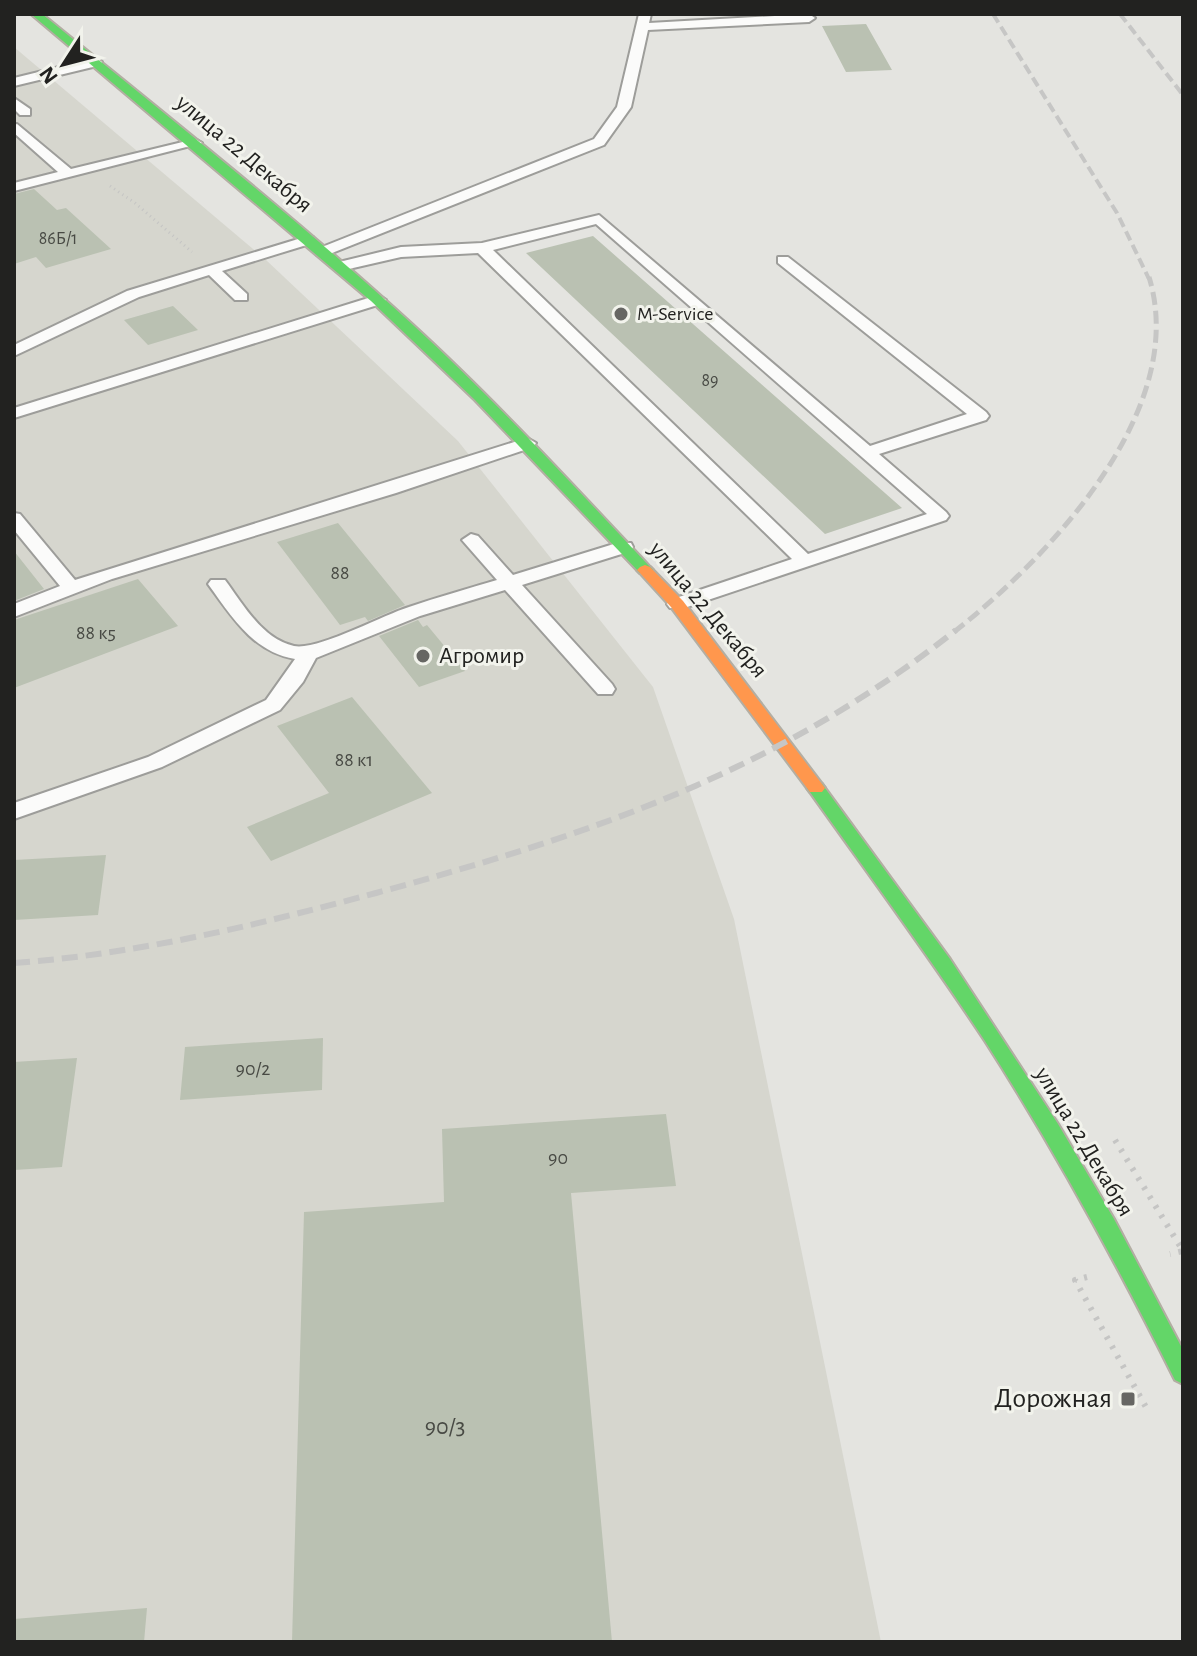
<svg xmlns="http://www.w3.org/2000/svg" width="1197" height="1656" font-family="'Alegreya Sans',sans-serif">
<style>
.built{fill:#d6d6ce}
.building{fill:#bac1b2}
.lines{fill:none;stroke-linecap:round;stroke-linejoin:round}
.lane-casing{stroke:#9d9d9a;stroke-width:4}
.fast-casing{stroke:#b3aea3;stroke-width:4}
.slow-casing{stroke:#b3aea3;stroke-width:4}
.path-far1{stroke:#c5c5c4;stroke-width:3;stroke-dasharray:1 4;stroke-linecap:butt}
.path{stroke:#c5c5c4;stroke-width:6;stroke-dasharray:3 8;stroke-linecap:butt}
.lane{fill:#fbfbfa;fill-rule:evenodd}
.fast{fill:#63d668;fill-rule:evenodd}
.slow{fill:#ff974d;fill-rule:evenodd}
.rail-far2{stroke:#c6c6c5;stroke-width:4;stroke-dasharray:10 5;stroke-linecap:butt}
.rail-far1{stroke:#c6c6c5;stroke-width:5;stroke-dasharray:13 6;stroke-linecap:butt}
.rail{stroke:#c6c6c5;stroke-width:6;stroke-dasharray:16 8;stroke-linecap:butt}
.poi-dot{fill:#666663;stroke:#f2f3ec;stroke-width:3}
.labels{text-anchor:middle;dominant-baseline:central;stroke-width:6;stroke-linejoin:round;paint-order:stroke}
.far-number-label{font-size:18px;fill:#484a44}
.far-poi-label{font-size:20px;fill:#222220;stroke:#f2f3ec;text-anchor:start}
.number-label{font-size:20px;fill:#484a44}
.street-label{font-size:24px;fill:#222220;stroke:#f2f3ec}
.poi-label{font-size:24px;fill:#222220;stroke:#f2f3ec;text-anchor:start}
.near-number-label{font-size:24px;fill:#484a44}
.near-poi-label{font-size:28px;fill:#222220;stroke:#f2f3ec;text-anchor:end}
</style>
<rect width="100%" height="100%" fill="#e4e4e0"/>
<path class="built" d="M14,47l252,213 192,181 195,246 81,232 147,723h-867z"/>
<path class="building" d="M866,24l26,46 -46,2 -24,-46z
M34,189l23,21 9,-2 45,41 -65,19 -10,-11 -22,7v-70z
M593,236l309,272 -77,26 -299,-281z
M173,306l25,24 -50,15 -24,-25z
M338,523l67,82 -37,16 -3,-4 -25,8 -63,-83z
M14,551l30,38 -30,12z
M138,579l40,47 -164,62v-68z
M418,620l5,7 4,-2 38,46 -46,16 -40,-51z
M352,697l80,96 -161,68 -24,-34 82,-34 -52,-67z
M106,855l-8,60 -84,5v-60z
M323,1038l-1,52 -142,10 5,-53z
M77,1058l-15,109 -48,3v-108z
M666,1114l10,72 -105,7 41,449h-320l12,-430 140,-10 -2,-73z
M147,1608l-3,34h-130v-23z"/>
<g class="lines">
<g class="lane-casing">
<path id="lane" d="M639,14h12l-2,9 160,-9 6,4 -6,4 -161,8 -17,77 -27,38 -277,110h-10v-6l277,-110 23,-32z
M96,58l6,4 -1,3 -87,21v-8z
M14,98l16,11v6h-10l-6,-6z
M17,124l54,45 124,-30 7,4 -188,48v-8l44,-11 -44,-39v-8z
M599,215l271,231 97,-32 -189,-151v-6h10l198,155 3,4 -3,4 -107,34 67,58 3,4 -3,4 -262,88h-14l-3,-4 3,-4 122,-41 -314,-306 -77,4 -61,14 -8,-5 3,-3 66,-16 81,-4zM596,224l331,290 -119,40 -315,-304z
M308,236l5,1v6l-91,28 25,23v6h-12l-26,-25 -70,22 -125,59v-11l113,-54z
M378,295l8,5 -2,3 -370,115v-10z
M527,438l9,5 -3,4 -137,46 -284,86 -98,38v-13l46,-18 -46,-56v-17l6,1 55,66z
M471,534l7,2 35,39 104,-32h14l2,4 -2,4 -109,34 90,99 3,5 -3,5h-14l-93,-104 -85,26 -104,42 -13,24 -23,28 -118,57 -148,52v-16l134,-46 118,-57 29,-41c-42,-7 -63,-42 -87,-75l3,-4h14c18,24 37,59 69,66 23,5 89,-31 115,-39 29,-10 58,-18 88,-27l-35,-40z"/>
</g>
<g class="fast-casing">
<path id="fast" d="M31,14h11c125,102 252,202 371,311 83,76 160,160 237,242l3,3 -3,3h-10l-165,-173 -104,-99z
M816,782l6,2 128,175 108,165 56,95 69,131v34l-8,-4c-58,-116 -120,-230 -190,-339 -56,-85 -116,-166 -175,-249l-3,-4z"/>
</g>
<g class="slow-casing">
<path id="slow" d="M645,565l5,2 33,34 139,183 3,4 -3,4h-12l-139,-185 -31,-34 -3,-3 3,-3z"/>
</g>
<path class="path-far1" d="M110,186l25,17 57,49"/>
<path class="path" d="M1115,1140l68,111 -13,3
M1087,1277l-12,3 72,129"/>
<use href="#lane" class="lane"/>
<use href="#fast" class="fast"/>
<use href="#slow" class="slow"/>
<path class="rail-far2" d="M993,14l124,199 32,66
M1120,14l63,81"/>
<path class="rail-far1" d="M954,632c94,-74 236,-222 195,-355"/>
<path class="rail" d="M14,963c124,-9 243,-38 362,-70 217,-59 402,-122 580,-263"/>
</g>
<g class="poi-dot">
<circle cx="621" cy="314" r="8"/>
<circle cx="423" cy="656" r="8"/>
<rect x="1120" y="1391" width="16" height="16" rx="4"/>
</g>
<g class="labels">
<g class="far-number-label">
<text x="58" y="239">86Б/1</text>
<text x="710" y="381">89</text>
</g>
<g class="far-poi-label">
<text x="637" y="314">M-Service</text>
</g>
<g class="number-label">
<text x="340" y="573">88</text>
<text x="96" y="633">88 к5</text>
<text x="354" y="760">88 к1</text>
<text x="253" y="1069">90/2</text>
<text x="558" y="1158">90</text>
</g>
<g class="street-label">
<text transform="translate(244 154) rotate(40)">улица 22 Декабря</text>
<text transform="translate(708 610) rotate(50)">улица 22 Декабря</text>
<text transform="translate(1084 1142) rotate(59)">улица 22 Декабря</text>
</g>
<g class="poi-label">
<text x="439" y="656">Агромир</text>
</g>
<g class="near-number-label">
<text x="445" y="1427">90/3</text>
</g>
<g class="near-poi-label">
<text x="1112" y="1399">Дорожная</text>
</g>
</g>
<rect width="1197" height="1656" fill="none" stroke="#222220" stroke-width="32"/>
<g transform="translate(64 64) rotate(234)" stroke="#f2f3ec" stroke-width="6" paint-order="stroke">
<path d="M0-6L14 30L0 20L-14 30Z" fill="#222220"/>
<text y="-12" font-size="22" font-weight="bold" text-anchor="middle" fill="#222220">N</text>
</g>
</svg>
